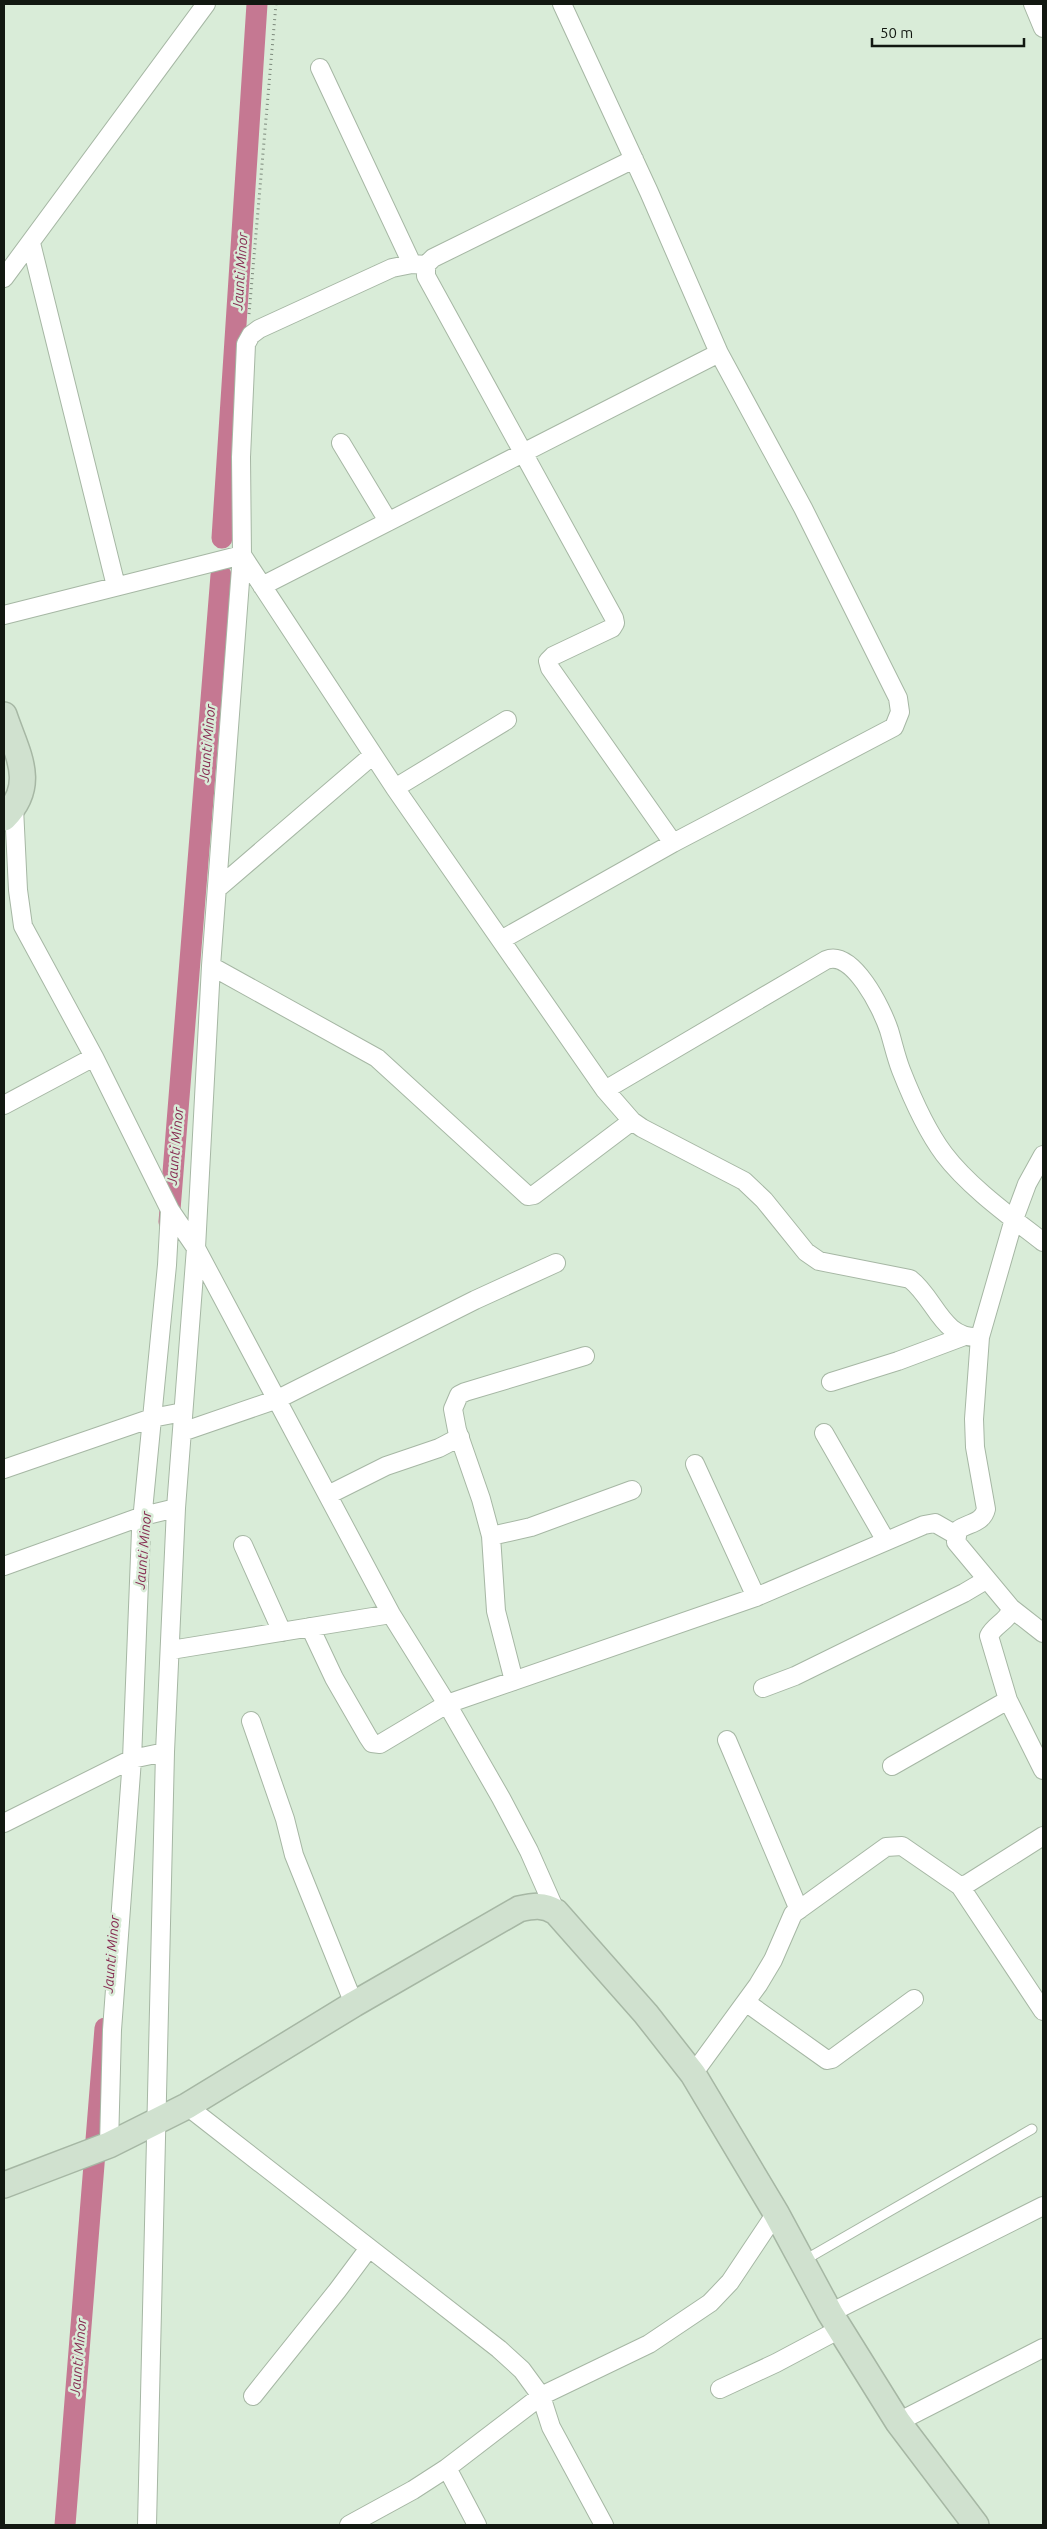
<svg xmlns="http://www.w3.org/2000/svg" width="1047" height="2529" font-family="Ubuntu,sans-serif">
<style>
.lines{fill:none;stroke-linecap:round;stroke-linejoin:round}
.canal{stroke:#c57892;stroke-width:21}
.lane-casing{stroke:#a6b7a4;stroke-width:11}
.street-casing{stroke:#a6b7a4;stroke-width:20}
.secondary-casing{stroke:#a6b7a4;stroke-width:28}
.path{stroke:#7c897b;stroke-width:3;stroke-dasharray:1 4;stroke-linecap:butt}
.lane{stroke:#fff;stroke-width:9}
.street{stroke:#fff;stroke-width:18}
.secondary{stroke:#d0e1cf;stroke-width:25}
.labels{text-anchor:middle;dominant-baseline:central;stroke-width:5;stroke-linejoin:round;paint-order:stroke}
.water-label{font-size:14px;font-style:italic;fill:#862a51;stroke:#d9ecd8}
</style>
<rect width="100%" height="100%" fill="#d9ecd8"/>
<g class="lines">
<path class="canal" d="M222,538l35,-534
M169,1222l52,-647
M65,2525l40,-497"/>
<g class="lane-casing">
<path id="lane" d="M803,2261l229,-132"/>
</g>
<g class="street-casing">
<path id="street" d="M1033,4l10,24
M320,68l92,196
M634,159l-201,99 -7,7v11l188,342 1,5 -3,5 -59,28 -5,5 2,7 123,175
M31,243l85,343
M4,278l202,-274
M341,443l47,78
M242,555l153,233 210,302 27,31 10,7 102,53 20,19 42,52 13,9 91,18c26,20 32,61 70,58
M262,586l457,-233
M4,615l238,-60
M395,788l112,-68
M14,808l4,82 5,36 71,131 76,153 26,38 195,366 56,90 54,94 28,53 27,61
M217,889l156,-134
M501,940l172,-97 221,-116 6,-15 -2,-14 -95,-190 -84,-155 -70,-161 -87,-188
M211,966l166,92 151,138 6,-1 98,-74
M605,1090l221,-130c27,-11 56,49 63,70 4,13 7,27 12,40 11,28 25,60 43,84 25,33 67,63 99,88
M4,1105l90,-48
M1043,1155l-16,29 -13,35 -34,118 -6,82 1,28 11,62c-3,14 -18,14 -28,21l-2,12 55,66c-1,12 -17,17 -22,28l19,64 35,70
M831,1382l67,-21 64,-24
M182,1432l96,-33 197,-99 81,-37
M824,1433l62,108
M695,1464l61,133
M4,1469l148,-51 31,-6
M328,1495l58,-29 53,-18 21,-11
M491,1536l40,-9 101,-37
M243,1545l39,87
M4,1566l139,-50 33,-8
M1011,1608l32,25
M310,1627l24,51 34,59 4,6 8,1 67,-40 309,-107 168,-72 11,-2 21,12
M171,1650l220,-36
M514,1681l-18,-70 -5,-75 -10,-37 -24,-69 -4,-21 6,-14 6,-3 120,-36
M763,1688l32,-12 169,-83 22,-13
M251,1721l34,98 9,36 60,149
M727,1740l72,170
M892,1766l116,-66
M4,1823l128,-64 33,-7
M960,1886l83,125
M747,2003l80,57 5,-1 82,-60
M693,2074l65,-89 15,-25 20,-46 93,-67 16,-1 58,40 7,-2 76,-48
M187,2106l312,243 23,21 19,26 10,31 53,98
M109,2145l3,-115 20,-271 9,-228 26,-266 3,-55
M830,2313l213,-107
M720,2389l56,-26 64,-34
M253,2396l84,-105 32,-43
M898,2422l145,-74
M447,2468l30,57
M147,2525l18,-773 11,-244 20,-260 15,-282 31,-411 -1,-98 5,-113 5,-9 8,-6 133,-61 20,-4 14,1
M349,2525l64,-35 34,-22 94,-72 108,-52 61,-41 20,-21 46,-69"/>
</g>
<g class="secondary-casing">
<path id="secondary" d="M4,715c13,39 34,69 0,103
M4,2185l105,-40 78,-39 167,-102 165,-95c14,-3 24,-5 37,3l90,102 47,60 83,139 54,100 68,109 78,103"/>
</g>
<path class="path" d="M249,314l27,-310"/>
<use href="#lane" class="lane"/>
<use href="#street" class="street"/>
<use href="#secondary" class="secondary"/>
</g>
<g class="labels">
<g class="water-label">
<text transform="translate(240 271) rotate(-86)">Jaunti Minor</text>
<text transform="translate(207 743) rotate(-85)">Jaunti Minor</text>
<text transform="translate(175 1146) rotate(-85)">Jaunti Minor</text>
<text transform="translate(143 1550) rotate(-85)">Jaunti Minor</text>
<text transform="translate(111 1954) rotate(-85)">Jaunti Minor</text>
<text transform="translate(78 2357) rotate(-85)">Jaunti Minor</text>
</g>
</g>
<rect width="1047" height="2529" fill="none" stroke="#121811" stroke-width="10"/>
<path d="M872 38v8h152v-8" fill="none" stroke="#121811" stroke-width="2.5"/>
<text x="880" y="38" font-size="15" fill="#121811" stroke="#d9ecd8" stroke-width="4" paint-order="stroke">50 m</text>
</svg>
